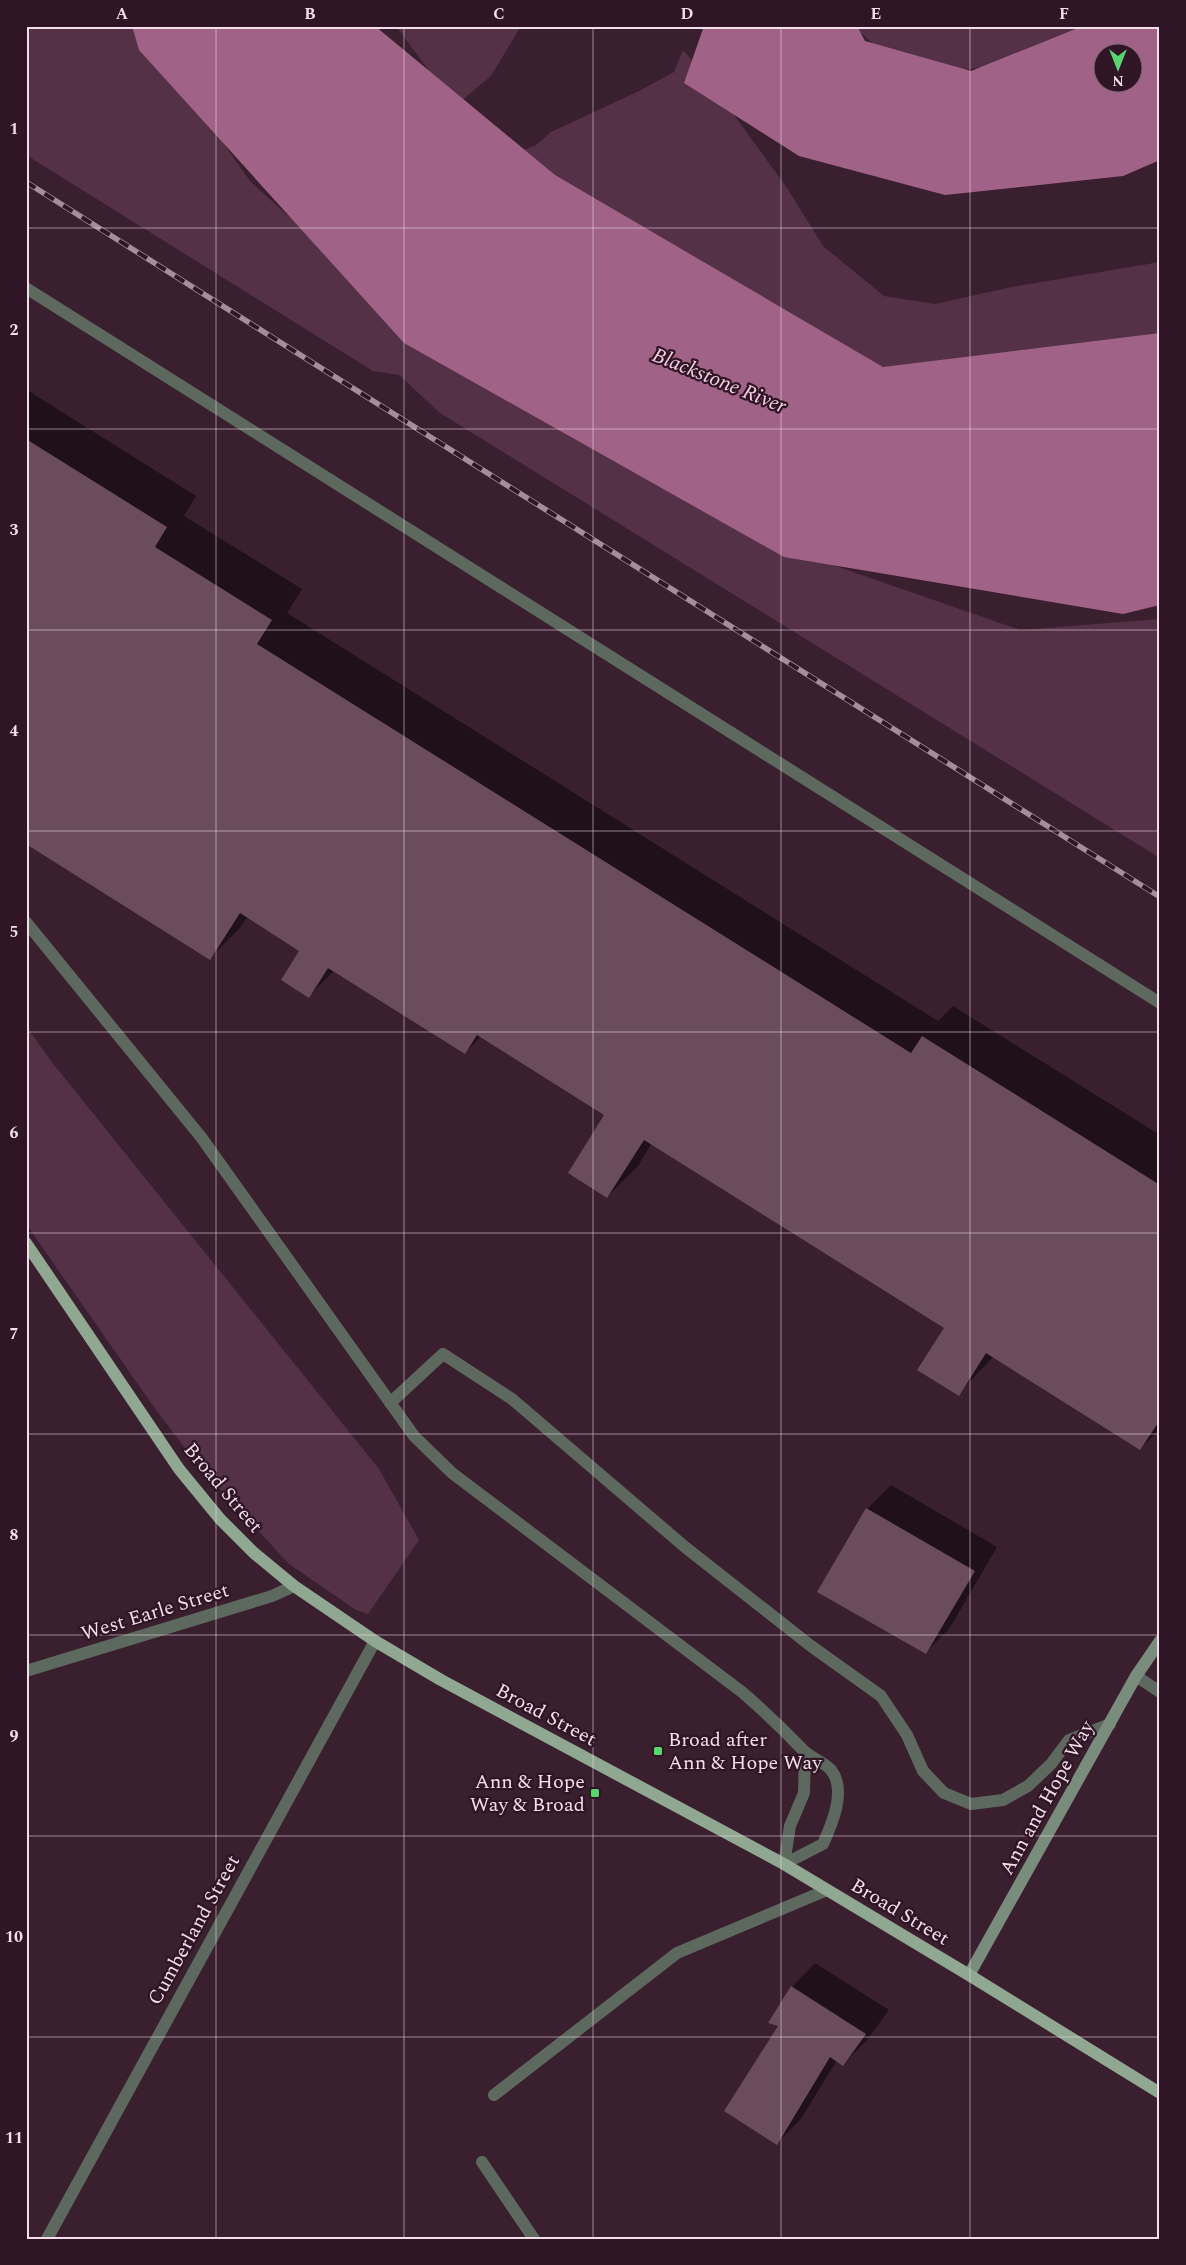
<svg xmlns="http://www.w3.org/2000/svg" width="1186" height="2265" font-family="Spectral,serif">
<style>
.green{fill:#543146}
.water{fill:#a06387;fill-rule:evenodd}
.shadow{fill:#0007}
.building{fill:#6b4c5e}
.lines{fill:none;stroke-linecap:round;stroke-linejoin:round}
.lane{stroke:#5d685e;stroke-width:12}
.street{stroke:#5d685e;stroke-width:12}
.secondary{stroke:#7a8c7b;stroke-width:12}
.primary{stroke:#90a891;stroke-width:12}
.rail-casing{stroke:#a58e9b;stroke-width:5.5}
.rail{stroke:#2f1525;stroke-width:4;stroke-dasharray:11;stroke-linecap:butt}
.grid{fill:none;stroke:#f2dfe9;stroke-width:1;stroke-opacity:0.55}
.poi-dot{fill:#59d56f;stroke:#2f1525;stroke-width:2}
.labels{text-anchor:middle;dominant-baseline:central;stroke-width:4.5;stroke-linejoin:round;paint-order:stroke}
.street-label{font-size:20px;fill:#f2dfe9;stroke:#2f1525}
.poi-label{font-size:20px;fill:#f2dfe9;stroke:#2f1525;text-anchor:start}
.water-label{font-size:21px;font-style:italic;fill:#f6d1e5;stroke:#2f1525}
.neatline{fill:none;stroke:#f2dfe9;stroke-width:2}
.grid-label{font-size:16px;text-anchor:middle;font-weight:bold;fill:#f2dfe9}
</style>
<rect width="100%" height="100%" fill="#3a1f2f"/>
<path class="green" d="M26,26h121l29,50 74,105 103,94 451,280 216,75 140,-11v239l-720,-445 -41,-38 -26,-4 -347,-216z
M396,26h125l-30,50 -36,30z
M853,26h230l-49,32 -99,17 -49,-20z
M683,50l23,26 81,112 36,58 61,50 51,8 77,-17 148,-25v123l-250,16 -414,-240 40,-16 15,-13 88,-41 35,-19z
M26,1026l25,35 328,408 40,71 -51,74 -12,-4 -67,-46 -92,-100 -41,-54 -130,-186z"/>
<path class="water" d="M132,26h243l180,149 328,192 277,-34v272l-37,9 -339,-57 -380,-214 -265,-293z
M704,26h153l8,15 106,30 112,-45h77v134l-37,16 -178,19 -146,-39 -115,-73zM1104,52h30v30h-30z"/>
<path class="shadow" d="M27,390l169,106 -12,20 118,73 -15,24 651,408 15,-15 207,129v294l-20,20 -146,-93 -36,38 -12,-66 -294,-185 -14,23 -31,31 -1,-82 -125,-79 -16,17 -131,-82 -25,25 -8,-46 -53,-34 -8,12 -30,30 -184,-116z
M891,1485l106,62 -48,82 -24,24 -58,-144z
M815,1963l74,47 -22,30 -24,24 -6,-4 -36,59 -24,24 3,-117 12,-39z"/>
<path class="building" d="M26,439l141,88 -12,20 117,73 -15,24 654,409 11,-17 238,149v235l-20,30 -154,-97 -27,43 -42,-26 27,-42 -300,-188 -37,58 -39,-25 36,-58 -127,-80 -12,19 -137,-86 -19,30 -28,-18 18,-29 -59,-38 -30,47 -184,-116z
M866,1508l109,63 -49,83 -109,-62z
M791,1986l75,48 -23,32 -13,-9 -53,88 -53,-34 54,-85 -10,-3z"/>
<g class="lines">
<path class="lane" d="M26,288l1134,715
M26,922l175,215 213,299 38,37 290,219c22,19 41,37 61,58 8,8 21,12 28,20 16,20 1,54 -8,74l-39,20
M390,1403l53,-49 69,45 173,148 126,99 70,50 26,39 16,36 21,22 27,11 32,-4 25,-14 23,-22 18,-24 41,-16
M784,1864l6,-38 14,-33 1,-41
M494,2095l183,-142 150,-63"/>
<path class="street" d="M26,1671l246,-75 22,-10
M1136,1676l24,16
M482,2162l52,77
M47,2239l328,-598"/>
<path class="secondary" d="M969,1975l167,-299 24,-35"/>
<path class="primary" d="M26,1243l153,226 41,50 34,34 40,33 81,55 66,39 343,184 185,111 191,118"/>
<g class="rail-casing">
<path id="rail" d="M26,182l1134,715"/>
</g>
<use href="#rail" class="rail"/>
</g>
<path class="grid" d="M216,26v2213M404,26v2213M593,26v2213M781,26v2213M970,26v2213M26,228h1134M26,429h1134M26,630h1134M26,831h1134M26,1032h1134M26,1233h1134M26,1434h1134M26,1635h1134M26,1836h1134M26,2037h1134"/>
<g class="poi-dot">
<rect x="653" y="1746" width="10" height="10" rx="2.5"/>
<rect x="590" y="1788" width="10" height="10" rx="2.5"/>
</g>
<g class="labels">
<g class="street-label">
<text transform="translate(223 1488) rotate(50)">Broad Street</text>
<text transform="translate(155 1612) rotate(-17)">West Earle Street</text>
<text transform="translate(546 1715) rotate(28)">Broad Street</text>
<text transform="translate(1047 1798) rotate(-61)">Ann and Hope Way</text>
<text transform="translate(900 1912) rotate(31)">Broad Street</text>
<text transform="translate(194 1930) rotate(-61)">Cumberland Street</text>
</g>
<g class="poi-label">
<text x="668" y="1740">Broad after<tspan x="668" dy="23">Ann &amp; Hope Way</tspan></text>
<text x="585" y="1782" text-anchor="end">Ann &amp; Hope<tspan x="585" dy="23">Way &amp; Broad</tspan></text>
</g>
<g class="water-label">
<text transform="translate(719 381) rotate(22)">Blackstone River</text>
</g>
</g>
<rect width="1186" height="2265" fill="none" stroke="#2f1525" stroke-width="55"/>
<g transform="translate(1118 68) rotate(180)"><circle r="24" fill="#2f1525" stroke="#7d6673"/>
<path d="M0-4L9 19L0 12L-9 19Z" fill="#59d56f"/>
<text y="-8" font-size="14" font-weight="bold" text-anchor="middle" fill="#f2dfe9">N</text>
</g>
<rect x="28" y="28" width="1130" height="2210" class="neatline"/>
<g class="grid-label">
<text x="122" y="19">A</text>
<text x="310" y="19">B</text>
<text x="499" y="19">C</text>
<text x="687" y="19">D</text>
<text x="876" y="19">E</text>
<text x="1064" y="19">F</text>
<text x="14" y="134">1</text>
<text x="14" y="335">2</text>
<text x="14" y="535">3</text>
<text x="14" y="736">4</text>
<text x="14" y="937">5</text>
<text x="14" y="1138">6</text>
<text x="14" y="1339">7</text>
<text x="14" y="1540">8</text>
<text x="14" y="1741">9</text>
<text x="14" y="1942">10</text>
<text x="14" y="2143">11</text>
</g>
</svg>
